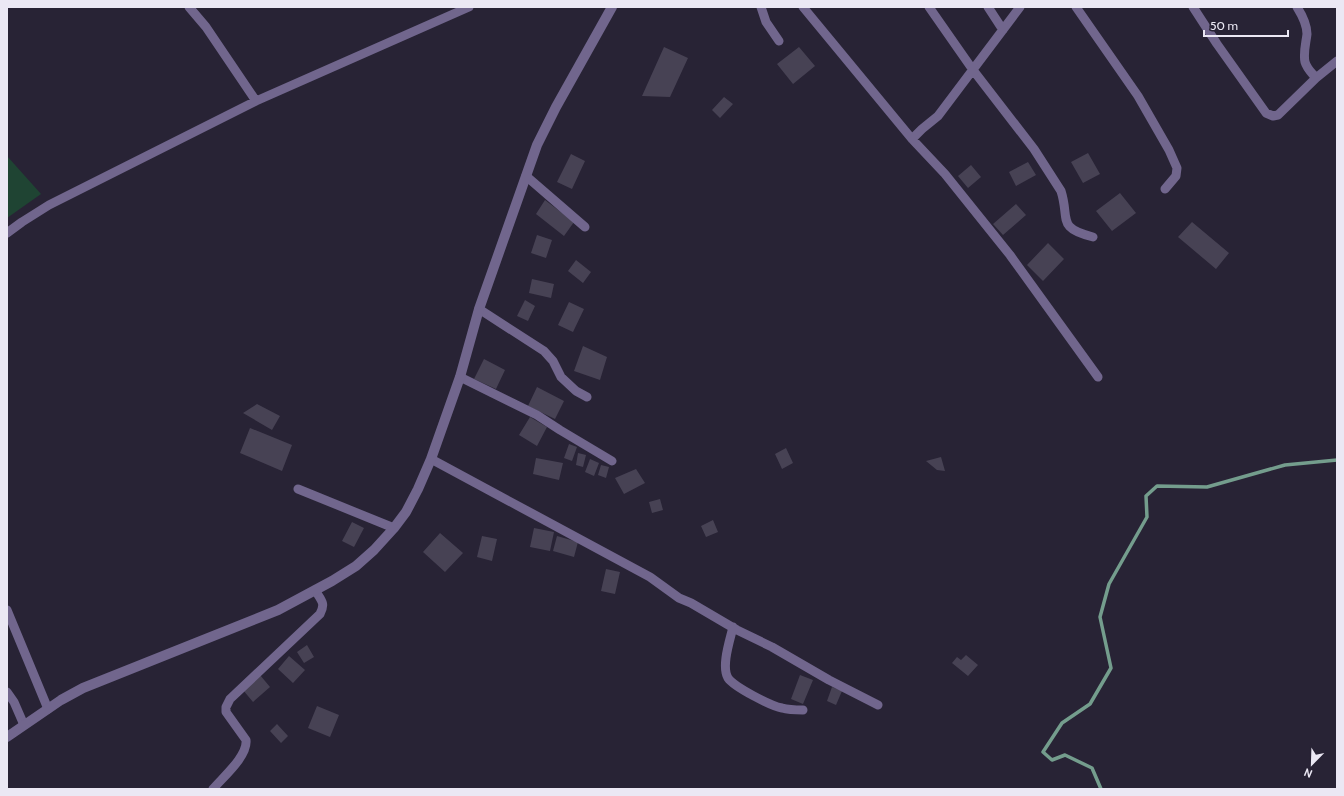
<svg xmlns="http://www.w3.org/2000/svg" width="1344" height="796" font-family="Cabin,sans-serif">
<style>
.green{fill:#1f4433}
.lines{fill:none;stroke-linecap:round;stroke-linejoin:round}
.stream{stroke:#749d8d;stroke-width:3.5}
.building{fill:#474254}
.minor{stroke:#71668d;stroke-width:9}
.tertiary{stroke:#71668d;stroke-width:10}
</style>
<rect width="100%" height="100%" fill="#282335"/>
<path class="green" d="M7,156l34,38 -34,24z"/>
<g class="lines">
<path class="stream" d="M1101,789l-9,-21 -27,-13 -13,5 -9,-8 19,-29 28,-19 21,-36 -11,-51 9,-33 38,-67 -1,-21 11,-10 50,1 78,-22 52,-5"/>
</g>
<path class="building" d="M664,47l24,11 -18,39 -28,-1z
M799,47l16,19 -22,18 -16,-20z
M724,97l9,7 -13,14 -8,-8z
M1088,153l12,21 -17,9 -12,-21z
M571,154l14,7 -13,28 -15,-7z
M1028,162l8,13 -20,11 -7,-14z
M971,165l10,12 -13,11 -10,-12z
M1120,193l16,20 -24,18 -16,-20z
M545,200l29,22 -10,14 -28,-22z
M1016,204l10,11 -23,20 -10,-11z
M1192,222l37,31 -13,16 -38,-32z
M537,235l15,5 -6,18 -15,-5z
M1048,243l16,16 -21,22 -16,-16z
M576,260l15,12 -8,11 -15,-12z
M532,279l22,5 -3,14 -22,-5z
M525,300l10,6 -7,15 -11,-5z
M569,302l15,7 -11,23 -15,-7z
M583,346l24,11 -7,23 -26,-9z
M484,359l21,11 -9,19 -22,-10z
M537,387l27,14 -9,18 -27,-13z
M257,404l23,12 -8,14 -29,-17z
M530,417l17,10 -10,19 -18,-11z
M250,428l42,17 -10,26 -42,-18z
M569,444l8,3 -5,14 -8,-3z
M786,448l7,15 -11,6 -7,-15z
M578,453l8,2 -3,12 -7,-2z
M941,457l4,14 -8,-1 -11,-9z
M536,458l27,5 -4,17 -26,-6z
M590,459l9,4 -5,13 -9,-4z
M601,465l8,2 -3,11 -8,-3z
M636,469l9,14 -21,11 -9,-16z
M660,499l3,11 -11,3 -3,-11z
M713,520l5,12 -12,5 -5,-11z
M352,522l12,6 -10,19 -12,-6z
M534,528l20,4 -4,19 -20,-4z
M440,533l23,20 -18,19 -22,-20z
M482,536l15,3 -5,22 -15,-4z
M557,536l21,6 -4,15 -21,-6z
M606,569l14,3 -5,22 -14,-3z
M307,645l7,12 -10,6 -7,-11z
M966,655l12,10 -10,11 -16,-13 5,-6 4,3z
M289,656l16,14 -12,13 -15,-14z
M260,675l10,12 -17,15 -10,-12z
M800,675l13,5 -10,24 -12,-5z
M832,687l10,4 -6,14 -9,-4z
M317,706l22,9 -9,22 -22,-9z
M277,724l11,12 -7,7 -11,-12z"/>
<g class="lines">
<path class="minor" d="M189,7l17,20 50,74
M761,7l5,15 13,19
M803,7l109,132 33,35 65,81 88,122
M929,7l44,63 61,79 27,42c9,28 -5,37 32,46
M988,7l15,23
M1076,7l62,89 31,54 8,18 -1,8 -11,13
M1193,7l24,37 49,69 7,3 5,-1 38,-37 21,-17
M1297,7c5,8 10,17 10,27 -1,9 -4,19 -2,28 2,7 7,11 11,16
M912,139l10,-10 16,-13 82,-109
M526,176l59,51
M7,233l15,-11 27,-17 207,-104 213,-94
M479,309l65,42 9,10 8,16 15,14 11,6
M460,377l77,38 23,15 52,31
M431,459l219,118 29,21 12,5 46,27 35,17 57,33 49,25
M298,489l96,39
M7,610l41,99
M733,627c-3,13 -12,39 -5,51 6,9 43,28 54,30 7,2 14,2 21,2
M7,692l7,10 10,23
M213,789c10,-12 35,-33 33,-49l-20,-28v-5l4,-8 90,-85c6,-11 1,-14 -5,-24"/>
<path class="tertiary" d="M7,737l54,-37 22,-12 195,-78 54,-29 24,-15 18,-16 20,-22 12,-16 12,-23 13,-30 29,-82 19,-68 58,-164 19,-38 56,-100"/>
</g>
<rect width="1344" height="796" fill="none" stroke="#ebe8f4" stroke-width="16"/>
<g transform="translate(1312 764) rotate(203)" stroke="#282335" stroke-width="3" paint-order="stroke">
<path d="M0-3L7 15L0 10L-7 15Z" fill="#ebe8f4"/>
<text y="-6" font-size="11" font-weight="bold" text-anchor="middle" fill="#ebe8f4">N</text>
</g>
<path d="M1204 30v6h84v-6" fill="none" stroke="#ebe8f4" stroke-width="2"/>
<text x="1210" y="30" font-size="12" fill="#ebe8f4" stroke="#282335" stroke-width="3" paint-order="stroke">50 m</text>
</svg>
